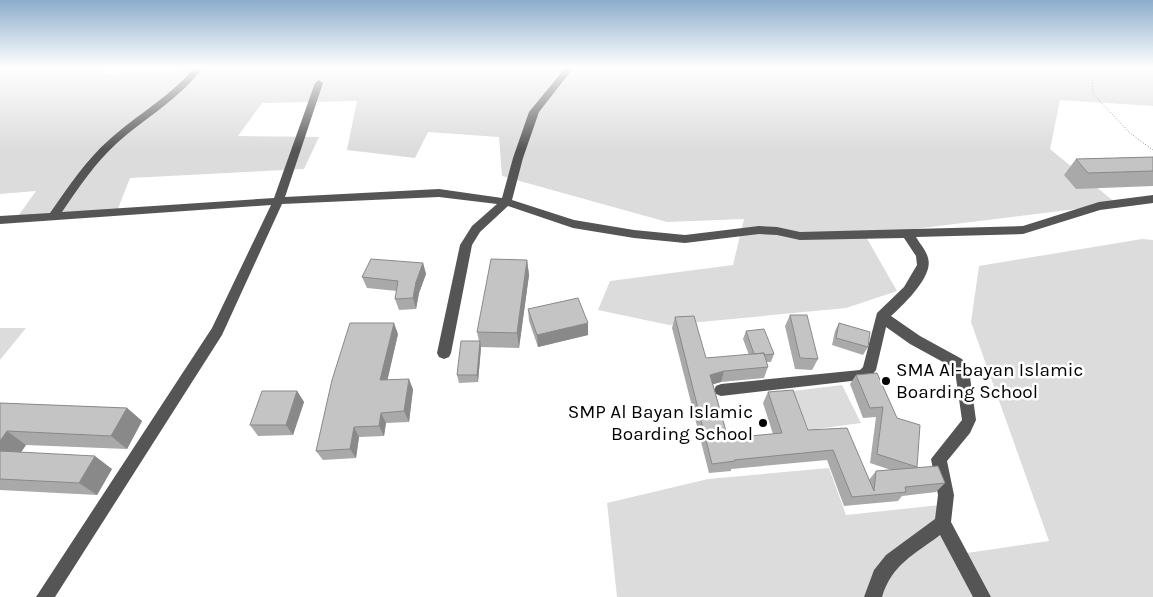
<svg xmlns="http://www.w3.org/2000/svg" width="1153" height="597" font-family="Karla,sans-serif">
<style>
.green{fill:#dcdcdc}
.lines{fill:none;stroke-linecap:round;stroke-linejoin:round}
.path{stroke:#777;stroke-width:1;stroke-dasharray:1 2;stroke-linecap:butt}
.minor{fill:#555;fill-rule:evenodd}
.wall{fill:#a9a9a9}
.shaded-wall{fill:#898989}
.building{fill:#c4c4c4;stroke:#898989}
.poi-dot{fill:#000;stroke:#fff;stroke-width:2}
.labels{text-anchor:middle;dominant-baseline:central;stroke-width:5;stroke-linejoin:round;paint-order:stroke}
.poi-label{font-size:19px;fill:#000;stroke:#fff;text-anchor:start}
</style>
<rect width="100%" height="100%" fill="#fff"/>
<path class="green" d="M0,67h26l4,2 21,-2h59l-9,7 100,-7h952v39l-93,-6 -10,49 67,55 -252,31 32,56 -51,17 -177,17 -71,-15 12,-29 123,-16 11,-46 -77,3 -165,-46 -3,-39 -71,-5 -13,26 -68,-8 10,-49 -95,2 -24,33 81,1 -15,32 -174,9 -13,33 -101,8 20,-28 -36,3z
M1142,239l11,1v357h-536l-10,-94 101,-24 121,-11 17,47 94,-10 27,48 82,-12 -78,-219 8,-56z
M0,328h26l-26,32z
M842,385l19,38 -52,7 -16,-39z"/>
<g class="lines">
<path class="path" d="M1085,67l7,10 1,17 37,39 23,17"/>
<path class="minor" d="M195,67h8c-23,32 -57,50 -86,76 -22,20 -38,44 -55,69l212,-14 41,-115 4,-3 4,3 -38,114 154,-8 63,9 11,-40 16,-46 37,-45h8l-35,45 -16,46 -11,42 62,20 60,10 51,5 74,-9 18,1 23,5 223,-6 76,-24 54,-7v8l-53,7 -77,24 -107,3c4,7 10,13 12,21 6,18 -25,47 -37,58l29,20 42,23 7,11 7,50 -6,13 -23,28 7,34 -3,27 40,75h-18l-33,-62c-26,20 -48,29 -58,62h-18l10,-27 12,-15 49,-36 3,-24 -7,-36 31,-39 -7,-49 -3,-4 -42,-23 -24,-17 -10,43 -7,9 -148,17 -5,-2 -2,-4 2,-4 5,-2 139,-14 3,-3 14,-54 27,-26 13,-22 -1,-9 -12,-18 -104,2 -23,-5 -18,-1 -74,9 -51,-5 -61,-10 -65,-22 -28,26 -8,13 -21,108 -2,4 -5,2 -5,-2 -2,-4 23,-108 12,-19 25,-22 -58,-7 -157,7 -60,131 -167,262h-19l176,-269 59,-123 -271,19v-8l50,-3c19,-27 36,-53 60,-74 28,-25 61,-43 85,-72z"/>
</g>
<path class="wall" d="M1153,157v29l-77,3 -12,-14 12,-16z
M527,260l2,15 -10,73 -38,-1 -3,35 -19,1 -2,-8 22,-34 -2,-9z
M423,263l3,11 -7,19 -3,16 -17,1 -4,-11 2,-8 -30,-3 -5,-11z
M528,309l60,26 -50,12 -9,-26z
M790,315l28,44 -6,11 -17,-1 -10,-43z
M675,317l31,41 43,-3 -6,-16 3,-8 28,23 -3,8h-5l2,5 -4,11 -43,4 -8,2 15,54 45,-4 -10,-31 5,-11 40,38 39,-2 22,52 7,-9 15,-1 -21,-7 6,-46 -13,1 -13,-34 6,-9 21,-2 40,94 28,16 -9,9 -34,4 -4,5 -54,5 -17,-46 -96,9v2l-22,2 -37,-145z
M839,323l29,24 -5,8 -31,-10 3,-14z
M398,334l-11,46 26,9 -4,33 -23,1 -2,13 -25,1 -3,21 -33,2 -7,-9z
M297,391l7,11 -11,33 -35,1 -8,-11z
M0,403l127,5 15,13 -15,28 -101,-4 -5,7 91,17 -15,26 -97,-5z"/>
<path class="shaded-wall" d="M527,260l2,15 -10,73 -2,-15z
M423,263l3,11 -7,19 -3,16 -3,-11 3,-16z
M394,323l4,11 -13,57 -5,-11z
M588,323v12l-50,12 -1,-12z
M480,341l1,7 -3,34 -1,-7z
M724,371l-3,11 -14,4 3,-11z
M409,379l4,10 -4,33 -5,-11z
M297,391l7,11 -11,33 -7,-10z
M127,408l15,13 -15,28 -16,-13z
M381,413l5,10 -2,13 -5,-10z
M354,427l5,10 -3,21 -6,-9z
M7,431l19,14 -13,19 -13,-9v-14z
M95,456l17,13 -15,26 -18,-12z"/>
<path class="building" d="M1153,157v14l-65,2 -12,-14z
M371,259l52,4 -7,19 -3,16 -18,1 3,-18 -36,-4z
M491,259l36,1 -10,73 -40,-1z
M578,298l10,25 -51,12 -9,-26z
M790,315h17l11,44 -18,-1z
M694,316l12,42 58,-5 4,14 -44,4 -14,4 18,63 54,-5 -14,-41 25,-2 15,40 39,-2 27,63 2,-20 62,-5 7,17 -40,4 1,5 -54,5 -19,-47 -99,10 1,1 -23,3 -37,-147z
M350,323h44l-14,57 29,-1 -5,32 -23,2 -2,13 -25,1 -4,22 -34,2 16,-71z
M839,323l31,9 -2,15 -32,-9z
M764,329l10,25 -10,1v-2l-10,1 -8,-23z
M461,341h19l-3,34h-20z
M877,373l20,45 23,7 -3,42 -40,-13 6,-47 -13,1 -14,-33z
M262,391h35l-11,34h-36z
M0,403l127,5 -16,28 -104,-5 -7,10z
M0,451l95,5 -16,27 -79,-4z"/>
<linearGradient id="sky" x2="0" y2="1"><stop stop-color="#8cadcc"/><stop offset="0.45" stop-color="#fff"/><stop offset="1" stop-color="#fff" stop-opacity="0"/></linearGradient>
<rect width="1153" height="150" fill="url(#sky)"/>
<g class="poi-dot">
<circle cx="886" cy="381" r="5"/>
<circle cx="763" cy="423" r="5"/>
</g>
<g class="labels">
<g class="poi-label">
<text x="896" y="370">SMA Al-bayan Islamic<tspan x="896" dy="22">Boarding School</tspan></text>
<text x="753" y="412" text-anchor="end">SMP Al Bayan Islamic<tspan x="753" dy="22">Boarding School</tspan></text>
</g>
</g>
</svg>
